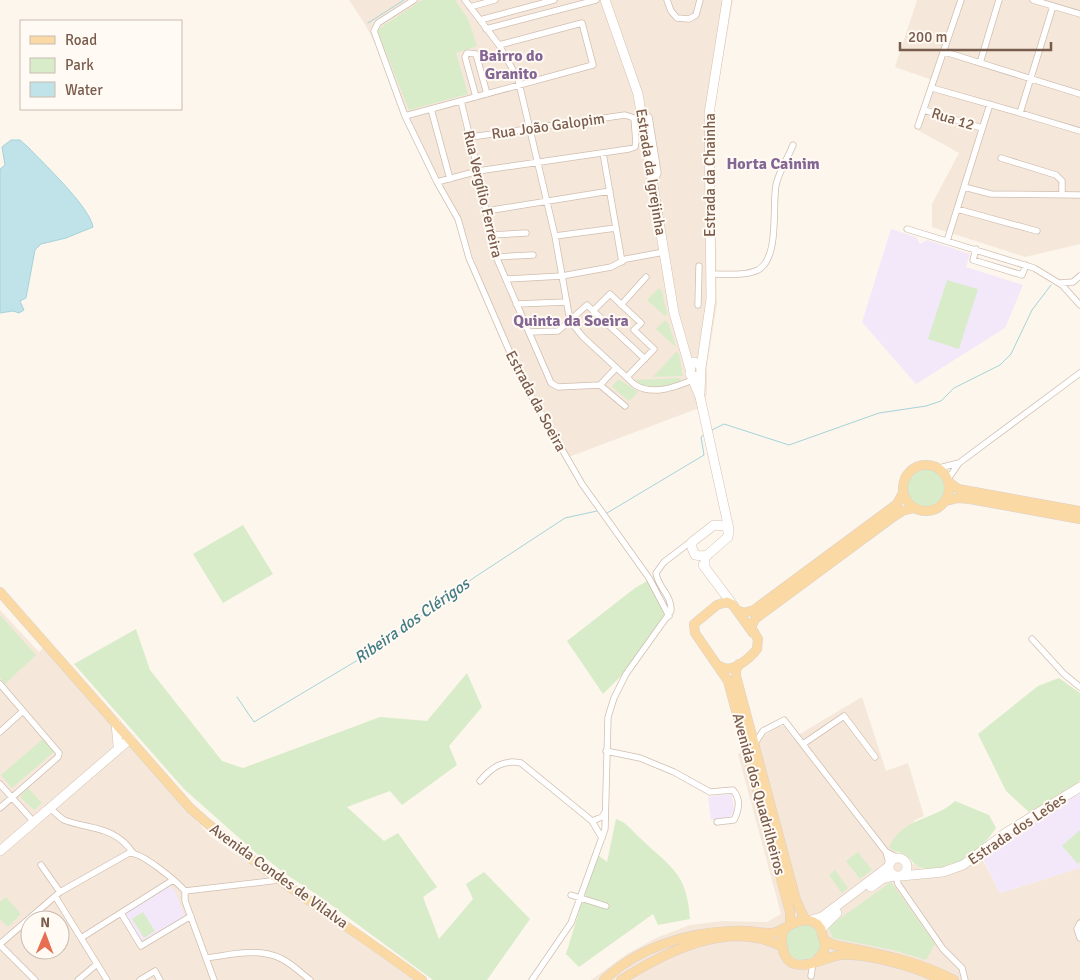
<svg xmlns="http://www.w3.org/2000/svg" width="1080" height="980" font-family="Signika,sans-serif">
<style>
.residential{fill:#f5e8da;fill-rule:evenodd}
.education{fill:#f3e8fa}
.green{fill:#d8ecc9}
.water{fill:#bfe3e8;stroke:#a5d3da}
.lines{fill:none;stroke-linecap:round;stroke-linejoin:round}
.stream{stroke:#a5d3da;stroke-width:1}
.street-casing{stroke:#d1beb0;stroke-width:7}
.secondary-casing{stroke:#d6c0b0;stroke-width:10}
.primary-casing{stroke:#dad1cd;stroke-width:10}
.street{stroke:#fff;stroke-width:5.5}
.secondary{stroke:#fff;stroke-width:9}
.primary{stroke:#fbd9a5;stroke-width:9}
.labels{text-anchor:middle;dominant-baseline:central;stroke-width:4;stroke-linejoin:round;paint-order:stroke}
.street-label{font-size:15px;fill:#7a5c4d;stroke:#fffaf3}
.neighbourhood-label{font-size:16px;font-weight:bold;fill:#846695;stroke:#fffaf3}
.water-label{font-size:16px;font-style:italic;fill:#437c86;stroke:#fffaf3}
</style>
<rect width="100%" height="100%" fill="#fdf6ec"/>
<path class="residential" d="M349,0h384l-19,112 3,192 -10,62v28l-5,13 -136,51 -45,-80 -63,-159 -21,-37 -46,-106 -25,-50z
M917,0h163v244l-55,13 -93,-30v-23l27,-51 -45,-25 18,-48 -37,-13z
M0,610l39,42 4,-4 167,188 204,144h-414zM30,920h30v30h-30z
M862,697l24,74 22,-8 16,53 -9,4 -18,33 11,4 5,7 10,5h16l38,-20 23,44 80,-25v112h-489l36,-26 29,-16 34,-13 32,-4 45,1 14,-8 -43,-160 40,-28h6l9,12z"/>
<path class="education" d="M891,229l25,8 4,7 7,-4 43,14 -4,13 57,18 -18,43 -89,56 -54,-62z
M1080,792v76l-80,25 -18,-36 45,-34z
M732,794l2,17 -4,6 -19,3 -3,-23z
M170,885l6,8 9,24 -44,24 -15,-25v-3z"/>
<path class="green" d="M422,0h33l13,19 9,27 -21,7 12,41 -59,16 -32,-80z
M947,280l31,9 -19,60 -31,-10z
M659,288l3,3 5,23 -2,2 -18,-16z
M665,320l4,4 7,23 -20,-18z
M676,352l3,2 4,22 -30,1z
M680,378l1,3c-17,6 -31,12 -46,-1z
M617,380h3l18,12 -9,9 -17,-14z
M907 488a19 19 0 1 1 38 0a19 19 0 1 1-38 0Z
M243,525l30,49 -50,29 -30,-49z
M647,581l18,33 -40,58 -22,22 -36,-53 68,-53z
M0,615l36,40 -31,29 -5,-6z
M136,629l14,41 72,91 21,7 137,-51 47,4 40,-48 15,34 -33,39 8,19 -55,40 -12,-14 -43,16 37,34 14,-8 39,54 -14,10 16,42 34,-40 -7,-15 18,-12 46,47 -43,61h-54l-114,-84 -35,-23 -16,-13 -11,-6 -73,-65 -110,-125z
M1059,678l21,15v88l-50,32 -24,-22 -28,-57 60,-48z
M44,738l11,13 -43,37 -11,-13z
M28,788l14,15 -8,7 -14,-13z
M955,801l34,14 7,13c-14,21 -46,51 -74,40 -8,-2 -10,-8 -15,-12 -6,-4 -12,-4 -18,-8 12,-31 45,-27 66,-47z
M616,819c12,4 15,11 24,19 31,30 47,34 50,81l-32,6 -5,-11 -74,53 -13,-13 15,-49 5,-8 -1,-3 13,-39 9,7z
M1080,830v32l-2,2 -16,-18z
M858,852l14,18 -12,9 -14,-18z
M835,870l13,18 -6,5 -13,-18z
M891,882l44,62 -9,16 -33,-10 -60,-12 -5,-11z
M6,897l15,17 -13,13 -8,-8v-17z
M143,912l12,19 -11,7 -12,-19z
M785 942a18 18 0 1 1 36 0a18 18 0 1 1-36 0Z"/>
<path class="water" d="M11,140h9l8,7c16,17 62,60 65,80l-27,11 -25,6 -6,6 -9,48 -6,3 4,9 -5,3 -6,-2 -13,2v-144l5,-4 -3,-18z"/>
<g class="lines">
<path class="stream" d="M368,23l36,-23
M712,430l12,-6 65,21 90,-32 47,-7 15,-5 13,-13 46,-23 11,-11 21,-44 19,-25
M607,513l97,-58 -3,-18 3,-2
M237,697l17,25 119,-71 102,-74 90,-59 32,-7"/>
<g class="street-casing">
<path id="street" d="M414,0l-36,23 -4,8 31,85 32,66 21,37 11,39 52,120 61,106 67,94 20,38
M465,0l34,45 19,34 37,157 15,85 13,16 52,48c19,11 40,2 60,-6
M667,0l4,11 6,7 12,1 7,-4 4,-15
M1033,0l47,14
M1053,6l-33,107 60,18
M470,7l25,-7
M480,20l74,-20
M486,29l110,-29
M945,52l135,42
M980,63l19,-63
M932,88l88,25
M476,97l-11,-40 2,-4 9,1 11,40
M461,101l17,70 16,81 57,131 7,4 42,-2 16,-17
M431,109l19,70
M924,110l58,18
M641,111l8,6 9,56 -5,11
M405,116l188,-51 -11,-42 -83,22
M918,126l43,-126
M603,153l19,109
M1001,158l55,17 6,6v14
M437,182l41,-11 151,-22 6,-2 1,-5 -2,-24 -9,-3 -154,22
M964,187l27,7 89,1
M957,209l80,22
M486,211l124,-20
M907,229l127,39 28,17 18,20
M490,235l36,-2
M555,236l61,-8
M947,241l43,-137
M976,249l-3,11 49,15 4,-10
M496,257l37,-2
M712,274c14,0 34,2 46,-4 22,-12 14,-65 18,-85 3,-14 12,-27 17,-40
M506,279l56,-3 49,-9 15,-8 38,-7
M1060,283l13,-1 7,-6
M516,304l51,-2
M621,305l25,-28
M698,305l1,-39
M593,311l17,-17 31,29 -7,7 20,19 -27,28
M529,332l29,-1 29,-26 58,54
M600,385l25,21
M939,468l20,-5
M948,479l11,-16 121,-90
M1032,639l32,35 16,13
M0,684l59,69 -1,4 -58,51
M0,732l23,-21
M755,743l8,-12 21,-11 102,132 3,11
M803,744l41,-28 31,41
M606,751l34,7 34,14 36,20 23,-2c8,9 6,20 1,30l-17,2
M480,781c11,-13 23,-22 41,-18l71,58 10,17
M0,784l33,37
M49,807c5,4 10,10 15,13 26,10 50,5 69,33
M592,821l10,-4 3,-5
M886,852l12,6
M41,865l19,27
M896,876l2,8 45,65 19,19 3,12
M185,891l94,-11
M185,891v10l29,79
M571,895l35,11
M55,896l52,84
M121,913l20,33 50,-30
M1080,923l-3,6 3,9
M81,938l92,-58
M0,944l60,-52 69,-39c13,-1 47,28 56,38
M0,945l35,35
M206,958c25,-3 52,-11 76,1 10,5 19,14 28,21
M811,976l2,-14
M78,980l19,-16
M140,980l15,-9 5,9
M532,980l39,-57 34,-94 3,-112 6,-19 12,-24 45,-63c1,-16 -13,-23 -15,-38l8,-11 29,-22"/>
</g>
<g class="secondary-casing">
<path id="secondary" d="M605,0l33,94 36,219 16,56
M701,368l10,-69 -2,-185 18,-114
M691,375l9,22 29,132 -1,8
M700,393l1,-25 -2,-4 -5,-2 -3,3 -1,9 3,4 7,-3
M703,565l30,40
M705,568v-11l23,-20v-7l-3,-4 -11,-1 -22,17v6l3,7 7,1 6,-1
M116,723l2,22
M0,851l130,-112
M889 867a9 9 0 1 1 18 0a9 9 0 1 1-18 0Z
M901,876l42,-4 20,-7 44,-33 73,-45
M871,887l11,-8 12,-3
M811,920l11,-3 66,-50
M821,929l16,-16"/>
</g>
<g class="primary-casing">
<path id="primary" d="M903 488a23 23 0 1 1 46 0a23 23 0 1 1-46 0Z
M950,483l8,6 122,22
M946,501l12,-3 12,1 110,20
M0,592l190,216c71,65 155,115 232,172
M737,610l7,3 10,-3 143,-106 6,-11
M753,633l-20,-28 -6,-3 -10,3 -23,19 1,9 33,48 62,231v12
M739,664l-3,6v6l60,224 9,20
M720,666c11,9 30,-8 37,-17l1,-10 -7,-12 4,-8 138,-102 9,-6 12,-3
M785,928c-6,10 -4,32 10,36 13,4 32,-7 45,-9 26,-2 78,12 101,25
M824,940l10,5c42,8 82,15 120,35
M604,980c33,-32 84,-48 129,-49 13,-1 26,2 39,2 16,-3 27,-20 45,-9l4,5 4,16 -1,6 -8,10
M621,980c46,-29 108,-61 162,-33"/>
</g>
<use href="#street" class="street"/>
<use href="#secondary" class="secondary"/>
<use href="#primary" class="primary"/>
</g>
<g class="labels">
<g class="street-label">
<text transform="translate(953 119) rotate(17)">Rua 12</text>
<text transform="translate(548 126) rotate(-8)">Rua João Galopim</text>
<text transform="translate(651 172) rotate(81)">Estrada da Igrejinha</text>
<text transform="translate(710 175) rotate(-90)">Estrada da Chainha</text>
<text transform="translate(483 194) rotate(77)">Rua Vergílio Ferreira</text>
<text transform="translate(536 401) rotate(62)">Estrada da Soeira</text>
<text transform="translate(759 794) rotate(75)">Avenida dos Quadrilheiros</text>
<text transform="translate(1017 829) rotate(-34)">Estrada dos Leões</text>
<text transform="translate(279 876) rotate(36)">Avenida Condes de Vilalva</text>
</g>
<g class="neighbourhood-label">
<text x="511" y="56">Bairro do<tspan x="511" dy="18">Granito</tspan></text>
<text x="773" y="164">Horta Cainim</text>
<text x="571" y="321">Quinta da Soeira</text>
</g>
<g class="water-label">
<text transform="translate(412 621) rotate(-35)">Ribeira dos Clérigos</text>
</g>
</g>
<rect x="20" y="20" width="162" height="90" fill="#fffaf3" stroke="#cabbb1"/>
<rect x="30" y="36" width="25" height="8" fill="#fbd9a5" stroke="#cabbb1"/>
<text x="65" y="45" font-size="15" fill="#7a5c4d">Road</text>
<rect x="30" y="58" width="25" height="15" fill="#d8ecc9" stroke="#cabbb1"/>
<text x="65" y="70" font-size="15" fill="#7a5c4d">Park</text>
<rect x="30" y="82" width="25" height="15" fill="#bfe3e8" stroke="#cabbb1"/>
<text x="65" y="95" font-size="15" fill="#7a5c4d">Water</text>
<g transform="translate(45 935) rotate(1)"><circle r="24" fill="#fffaf3" stroke="#cabbb1"/>
<path d="M0-4L9 19L0 12L-9 19Z" fill="#e76f51"/>
<text y="-8" font-size="14" font-weight="bold" text-anchor="middle" fill="#7a5c4d">N</text>
</g>
<path d="M900 42v8h151v-8" fill="none" stroke="#7a5c4d" stroke-width="2.5"/>
<text x="908" y="42" font-size="15" fill="#7a5c4d" stroke="#fffaf3" stroke-width="4" paint-order="stroke">200 m</text>
</svg>
